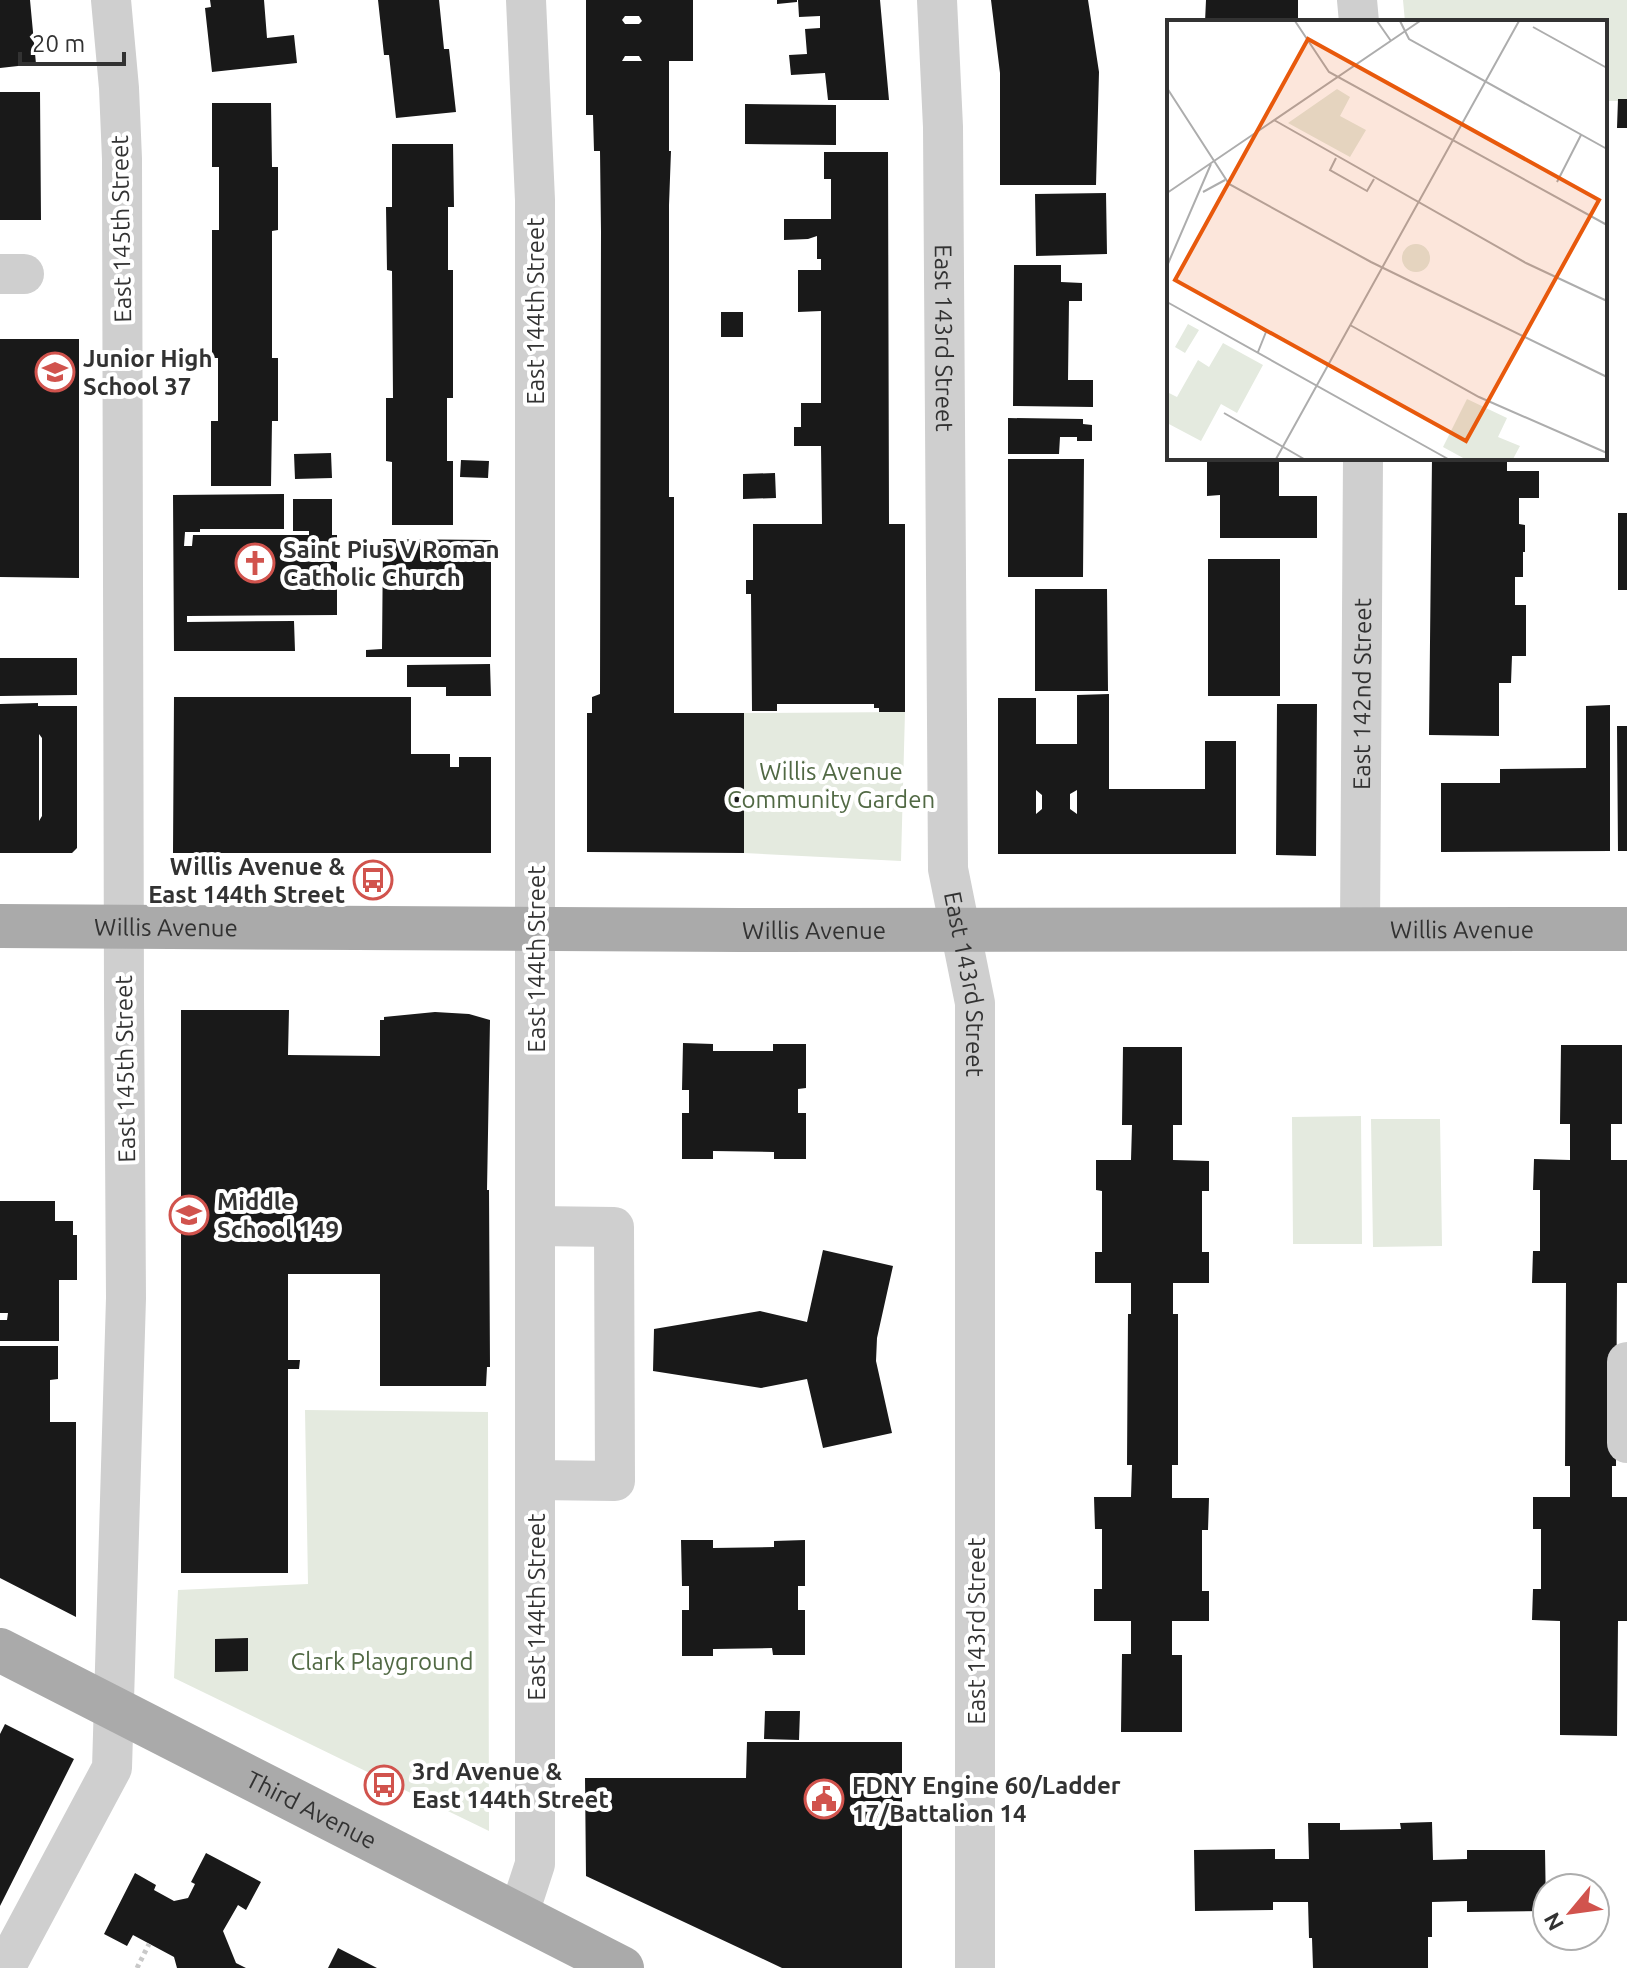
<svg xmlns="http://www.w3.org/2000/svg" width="1627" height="1968" font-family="Ubuntu,sans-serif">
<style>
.green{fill:#e4eadf}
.building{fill:#191919;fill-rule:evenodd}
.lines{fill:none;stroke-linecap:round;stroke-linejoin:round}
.path{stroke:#c9c9c9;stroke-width:5;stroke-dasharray:4 4;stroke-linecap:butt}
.minor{stroke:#cfcfcf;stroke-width:40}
.major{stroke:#aaa;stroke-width:44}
.labels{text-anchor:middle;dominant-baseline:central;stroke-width:8;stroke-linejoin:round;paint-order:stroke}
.street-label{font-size:24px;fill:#323232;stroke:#fff}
.poi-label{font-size:24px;font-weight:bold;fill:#323232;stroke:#fff;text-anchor:start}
.park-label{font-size:24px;fill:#516944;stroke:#fff}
.inset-road{fill:none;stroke:#adadad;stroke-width:2}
.view{fill:#e8590c;fill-opacity:0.15;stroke:#e8590c;stroke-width:4}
.inset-edge{fill:none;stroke:#323232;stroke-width:4}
</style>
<rect width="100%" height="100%" fill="#fff"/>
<path class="green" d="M1403,0h224v101h-22v-79h-200z
M905,712l-4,149 -157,-8v-140z
M1361,1116l1,128h-69l-1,-127z
M1371,1119h69l2,127 -69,1z
M305,1410l183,2 1,419 -315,-153 4,-88 130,-6z"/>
<path class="building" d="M0,0h30l6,64 -36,4z
M210,0h54l3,38 27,-3 3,28 -85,9 -7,-64 6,-1z
M378,0h61l5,49h5l7,63 -60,6 -7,-63h-5z
M586,0h107v61h-24v90h2l-2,54v292h5v216h70v140l-157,-1v-139h5v-16l8,-3 1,-462 -1,-81h-6l-1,-36h-7zM625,16h14l3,5 -3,3h-14l-3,-4zM625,56h14l3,5h-20z
M777,0h20v2l-20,2z
M798,0h82l9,100h-61l-3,-27 -34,2 -2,-20 18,-1 -2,-25 15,-1v-12l-21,1z
M991,0h97l11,72 -3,113h-96v-112z
M1206,0h92v22h-93z
M0,92h40l1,128h-41z
M1618,99h9v29h-10z
M212,103h59l1,64h6v63l-6,1v127h6v63h-6l-1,65h-60v-65h7v-63h-6v-128h7v-63h-7z
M745,104l91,1v40l-91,-1z
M392,144h61l1,63h-6v63h5v128h-6v63h6v64h-61v-63l-6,-1v-63h7l-1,-127 -5,-1 -1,-63h6z
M824,152h64l1,372h16v188h-26v-4h-5v-4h-97v7h-25l-1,-117h-5v-14h7v-56h69l-1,-78h-27v-19h7v-24h20v-92l-23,1v-42h23v-11h-4v-23l-9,3 -24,1v-21h47v-40h-7z
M1106,193l1,61 -71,2 -1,-62z
M1014,265h47v17l21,1v18h-13l-1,79h25v27l-80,-1z
M721,312h22v25h-22z
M0,339h79v239l-79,-1z
M1008,418l75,1v5l9,1v16h-15v-4h-17l-1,17h-51z
M331,453l1,25 -37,1 -1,-25z
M1207,458h72v38h38v42h-97v-43l-13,1z
M1432,458h75v13h32v27h-20v26l6,1v27h-2v25h-8v28h11v51h-14l-1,27h-12v53l-70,-1z
M1008,459h76l-1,118h-75z
M461,460l28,1 -1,17 -28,-1z
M775,473l1,25 -33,1v-25z
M284,494v35h-84v3h-15l-1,14h8l1,-11h116v-4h-16v-32h39v36h5v80l-150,1v6l107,-1 1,30h-121l-1,-156z
M1618,513h9v77h-9z
M383,539l108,1v117h-125v-7l16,-1z
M1208,559h72v137h-72z
M1035,589h72l1,102h-73z
M0,658h77v37l-77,1z
M490,664l1,32h-45v-9h-39v-22z
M1109,694v95h96v-48h31v113h-238v-156h38v46h41v-49zM1036,790l6,5v14l-6,5zM1077,790v24l-7,-5v-15z
M174,697h237v57h39v13h9v-10h32v96h-318z
M38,703v3h39v142l-5,5h-72v-149zM39,734l3,4v78l-3,5z
M1277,704h40l-1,152 -40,-1z
M1610,705v146l-169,1v-69h59v-14l86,-1v-62z
M1617,726h10v125h-9z
M181,1010h108l-1,45 92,1v-36h4v-3l51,-5 34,2 21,6 -3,170h2l1,177h-3l-1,19h-106v-112h-92v86h12l-1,9h-11v204h-107z
M683,1043l30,1v7h60v-7h33v44l-8,1v24h8v46h-32v-7l-61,-1v8h-31v-46h7v-23h-7z
M1561,1045h61v79h-11v36h16v123h-10l-1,183h-4v31h15v124h-9l-1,115 -57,-1v-114l-28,-1 1,-31h8v-60h-8v-32h37v-31h-5l1,-183h-34l1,-32h7v-61h-7l1,-31 36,1v-36h-10z
M1123,1047h59v78h-9v35l36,1v30h-7v61h7v31h-36v31h5v151h-6v33h37l-1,32h-6v61h7v30h-37v34h10v77h-61l1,-78h9v-33h-37v-32h8v-60h-7l-1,-32h37l1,-32h-5l1,-151h3v-31h-36v-31h7v-61l-6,-1v-30h35l1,-35h-10z
M0,1201h55v20h18v14h4v45h-18v61h-59v-21h7l1,-7h-8z
M823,1250l70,16 -16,72 -1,23 16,72 -69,15 -16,-69 -46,9 -108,-17 1,-42 106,-18 47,11z
M0,1346h58v33l-8,1v42h26v195l-76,-39z
M681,1540h32v8l61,-1v-6l31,-1v46h-7v24h7v45h-32l-1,-7 -59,1v7h-31v-46h7v-24h-7z
M248,1638v33l-33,1v-33z
M765,1711h35l-1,29 -35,-1z
M5,1724l69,35 -74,147v-172z
M747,1742h155v226h-120l-196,-92 -1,-98h161z
M1432,1822l1,38 34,-1v-9h78l1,61 -79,1v-11l-35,1v35h-4v31h-115l-1,-30h-3l-1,-36h-35v8l-78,1 -1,-61 81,-1v10h34l-1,-36h32v7l61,-1 -1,-6z
M206,1853l55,29 -15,28 -8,-5 -15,26 13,32 10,5h-69l-3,-11 -41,-22 -6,11 -23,-12 31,-61 21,12 -2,5 20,11 14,-3 7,-14 -4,-2z
M338,1948l39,20h-49z"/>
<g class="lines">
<path class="path" d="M137,1968l12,-24"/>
<g class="minor">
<path id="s1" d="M937,0l6,127 5,742 27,134v965"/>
<path d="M1357,0l2,22"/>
<path d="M0,274h24"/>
<path id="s2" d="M1360,930l3,-472"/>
<path d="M1627,1362v81"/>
<path d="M536,1480l79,1 -1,-254 -78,-1"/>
<path d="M518,1916l17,-52v-1664l-9,-200"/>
<path d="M5,1968l107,-200 14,-470 -2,-301 -2,-838 -3,-71 -8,-88"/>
</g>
<g class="major">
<path id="s3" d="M0,926l739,4 888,-1"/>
<path id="s4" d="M0,1650l622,318"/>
</g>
</g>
<defs>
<g id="school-ring" transform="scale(2)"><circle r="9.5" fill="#fff" stroke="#d1534d" stroke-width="1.5"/><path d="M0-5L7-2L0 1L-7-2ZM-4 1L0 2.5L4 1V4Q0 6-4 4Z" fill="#d1534d"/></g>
<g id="church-ring" transform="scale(2)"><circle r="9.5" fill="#fff" stroke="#d1534d" stroke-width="1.5"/><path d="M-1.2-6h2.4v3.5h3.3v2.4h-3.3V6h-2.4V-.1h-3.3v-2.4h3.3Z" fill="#d1534d"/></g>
<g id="bus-ring" transform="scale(2)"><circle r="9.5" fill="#fff" stroke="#d1534d" stroke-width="1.5"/><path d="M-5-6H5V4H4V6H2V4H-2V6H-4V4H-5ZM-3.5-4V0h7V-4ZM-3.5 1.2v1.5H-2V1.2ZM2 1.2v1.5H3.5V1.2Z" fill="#d1534d"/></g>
<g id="civic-ring" transform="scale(2)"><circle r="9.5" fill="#fff" stroke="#d1534d" stroke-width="1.5"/><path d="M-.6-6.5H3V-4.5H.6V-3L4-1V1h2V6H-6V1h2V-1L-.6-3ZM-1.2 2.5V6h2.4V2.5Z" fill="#d1534d"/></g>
</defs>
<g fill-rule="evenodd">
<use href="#school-ring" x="55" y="372"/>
<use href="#church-ring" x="255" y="563"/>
<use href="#bus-ring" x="373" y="880"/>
<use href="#school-ring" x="189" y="1215"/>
<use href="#bus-ring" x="384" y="1785"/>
<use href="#civic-ring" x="824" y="1799"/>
</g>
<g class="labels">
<g class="street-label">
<text transform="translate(121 229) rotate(-91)">East 145th Street</text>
<text transform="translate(535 311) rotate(-90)">East 144th Street</text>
<text stroke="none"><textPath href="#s1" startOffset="338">East 143rd Street</textPath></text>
<text stroke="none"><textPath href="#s2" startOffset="236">East 142nd Street</textPath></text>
<text stroke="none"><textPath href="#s3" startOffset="166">Willis Avenue</textPath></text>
<text stroke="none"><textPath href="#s3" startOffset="814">Willis Avenue</textPath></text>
<text stroke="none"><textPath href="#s3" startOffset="1462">Willis Avenue</textPath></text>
<text transform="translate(536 959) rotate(-90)">East 144th Street</text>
<text stroke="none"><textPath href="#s1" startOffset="986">East 143rd Street</textPath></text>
<text transform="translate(125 1069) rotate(-91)">East 145th Street</text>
<text transform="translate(536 1607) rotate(-90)">East 144th Street</text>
<text transform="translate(976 1631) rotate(-90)">East 143rd Street</text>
<text stroke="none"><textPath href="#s4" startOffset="350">Third Avenue</textPath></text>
</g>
<g class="poi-label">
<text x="83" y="358">Junior High<tspan x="83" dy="28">School 37</tspan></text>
<text x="283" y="549">Saint Pius V Roman<tspan x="283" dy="28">Catholic Church</tspan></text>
<text x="345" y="866" text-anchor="end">Willis Avenue &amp;<tspan x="345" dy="28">East 144th Street</tspan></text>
<text x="217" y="1201">Middle<tspan x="217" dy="28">School 149</tspan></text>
<text x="412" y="1771">3rd Avenue &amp;<tspan x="412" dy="28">East 144th Street</tspan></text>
<text x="852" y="1785">FDNY Engine 60/Ladder<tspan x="852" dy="28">17/Battalion 14</tspan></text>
</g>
<g class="park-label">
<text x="831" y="771">Willis Avenue<tspan x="831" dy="28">Community Garden</tspan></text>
<text x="382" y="1661">Clark Playground</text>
</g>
</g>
<g transform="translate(1167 20)">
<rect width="440" height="440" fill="#fff"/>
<path d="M170,69l13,8 -10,19 26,14 -16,27 -62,-34zM235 238a14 14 0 1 1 28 0a14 14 0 1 1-28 0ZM21,304l11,6 -14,23 -10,-6zM56,323l40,22 -26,48 -16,-9 -20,37 -34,-18v-31l10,5 21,-37 11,7zM300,379l40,19 -9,19 22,9 -7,13h-48l-22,-12z" fill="#e4eadf"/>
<path class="inset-road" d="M128,1l34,51 278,153M210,1l14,20M233,1l9,18 198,110M366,7l74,41M0,68l62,96 142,78 236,115M107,100l252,143 81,38M169,138l-6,12 37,21 7,-12M390,162l24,-47M36,172l22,-12M0,173l253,-172M0,246l44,-102M0,282l281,157M84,302l15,10 -8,20M183,305l129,72 128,56M57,393l80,46M109,439l243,-438"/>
<path class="view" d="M141,19l291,161 -133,241 -291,-161z"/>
<rect width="440" height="440" class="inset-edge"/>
</g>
<g transform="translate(1571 1912) rotate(241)"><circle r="38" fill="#ffffff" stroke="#adadad" stroke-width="2"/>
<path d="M0-6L14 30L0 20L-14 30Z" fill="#d1534d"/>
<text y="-12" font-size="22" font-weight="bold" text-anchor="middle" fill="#323232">N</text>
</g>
<path d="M20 52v12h104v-12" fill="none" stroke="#323232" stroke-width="4"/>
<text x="32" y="52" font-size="24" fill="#323232" stroke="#ffffff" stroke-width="6" paint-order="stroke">20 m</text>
</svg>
